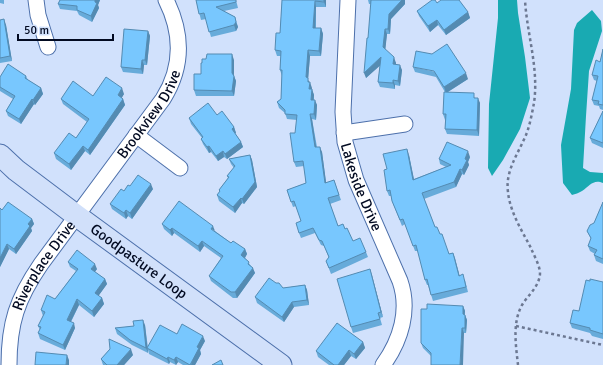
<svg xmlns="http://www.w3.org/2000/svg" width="603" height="365" font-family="Signika,sans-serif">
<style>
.water{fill:#19aab2}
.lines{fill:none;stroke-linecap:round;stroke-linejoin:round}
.street-casing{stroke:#4d70ab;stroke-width:17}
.secondary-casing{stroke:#4d70ab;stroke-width:23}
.path{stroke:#6c7892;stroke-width:2.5;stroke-dasharray:3 3;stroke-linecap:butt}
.street{stroke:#fff;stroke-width:15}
.secondary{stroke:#d1e0fa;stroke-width:21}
.wall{fill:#67abda}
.shaded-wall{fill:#548bb2}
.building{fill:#78c7fe;stroke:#548bb2}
.labels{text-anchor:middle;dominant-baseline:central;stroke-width:3;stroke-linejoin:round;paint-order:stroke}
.street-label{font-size:15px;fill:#020a21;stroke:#d1e1fc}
</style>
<rect width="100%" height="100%" fill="#d1e1fc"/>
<path class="water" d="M498,0h19l1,13 7,44 5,41 -10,31 -17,31 -11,16 -4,-8 1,-64 9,-86z
M592,10l9,11 1,10 -13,40 -3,45 -3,52 7,4 13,1v10c-10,-4 -13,3 -21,8 -3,2 -7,3 -10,4l-9,-12 -2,-38 10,-56 3,-59 3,-7z"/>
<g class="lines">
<g class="street-casing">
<g id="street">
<path d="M36,0l2,15 10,32"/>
<path id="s1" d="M348,0l-5,112 2,30 11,38 44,101c10,29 1,59 -17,84"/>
<path d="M344,133l61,-9"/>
<path d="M136,135l44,33"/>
<path id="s2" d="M9,365c0,-42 8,-66 32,-101l122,-165c20,-32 20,-65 3,-99"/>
</g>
</g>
<g class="secondary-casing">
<g id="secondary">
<path id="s3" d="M0,155l16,15 61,46 204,149"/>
</g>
</g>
<path class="path" d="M516,326l87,19
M518,365c-2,-19 -6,-42 4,-60 6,-10 17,-18 18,-31 0,-9 -6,-18 -9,-26 -9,-17 -21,-36 -23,-56 -3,-21 10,-38 18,-57 4,-10 6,-22 8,-32 5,-35 -7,-68 -9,-103"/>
<use href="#street" class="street"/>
<use href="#secondary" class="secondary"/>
</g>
<path class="wall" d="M0,0h4v4l-4,-1z
M60,0h40l-2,5 1,3 -7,14 -13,-7 -2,-4 -17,-2 -2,-5z
M196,0h40l2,8 -14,3 11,6 3,10 -2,4 -25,6 -5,-18 -5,1z
M282,0h44v7h-10v21h5l2,6 -2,22h-11l-2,24 6,15v5l3,5 -1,15 -4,-1 5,28 5,5 4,31 8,-3 7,20 -11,4 8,22 7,3 8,12 13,11 2,5 -37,17 -5,-13 3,-3 -5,-12 -3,-1 -6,-12 -14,5 -2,-5 2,-12 -5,-15 -3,1 -6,-17 19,-7 -2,-17 -8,1 -2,-5 3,-42 -10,-1 -2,-6 -6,-5 -2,-6 4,-3 1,-23 -2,-6 1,-14h-4l-2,-6 5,-17z
M368,0h37v4l-14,15 -1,15h-3l-2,15 11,14v1l6,6 -2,16 -5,-1v4l-15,-2 -2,-5 2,-17 -14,13 5,-74h-2z
M437,3l31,9 2,6 -24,17 -8,-10 -8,7 -11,-16 -2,-5z
M0,20l6,5 6,36 -12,2z
M148,31l2,5 -3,29h-3l-1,9 -20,-2 -2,-5z
M603,49v61l-3,-1 -1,-3 -5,-1 -2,-5 5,-19 -3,-1 -2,-5 8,-13z
M234,60v16l2,5 -2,15h-38l-2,-6 7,-16z
M413,67l55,12 -20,13 28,6 4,5 -1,33 -32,-2 -2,-5v-9l-2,-6 2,-22 -9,-15 -21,-5z
M26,76l2,4 13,8 2,6 -8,11 -1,-1 -13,20 -13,-8 -2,-5 7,-12 -13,-8v-14z
M124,94l-3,4 2,1 2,6 -35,50 -5,-4 -14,19 -15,-11 -2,-6 22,-15 11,-16 -24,-18 -2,-5 32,-3z
M603,111v37l-11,-5 -2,-5z
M217,115l17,12 2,6h-1l6,9 2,5 -16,12 -3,-2 -6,4 -7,-9 -2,1 -6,-9 -2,-5 1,-1 -11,-14 -2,-6z
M250,155l2,5 5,27 -13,17 -2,-1 -7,10 -16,-12 -2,-6 3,-3 -1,-2 9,-12 -1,-2 7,-8 -3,-4 -2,-5z
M409,155l5,24 32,-12 -6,-3 -1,-5 31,-2 -2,5 1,3 -5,10 -2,-1 -6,13 -32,12 11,28 5,7 9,20 4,-1 6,22 6,5 3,12 -35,9 -5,-16h-1l-2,-5 -7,-29h-3l-10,-27 -3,2 -10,-25 -1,-5h-2l-2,-5v-22z
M130,186l23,3 -21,30 -4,-3 -2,3 -14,-10 -2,-5 14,-13z
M603,202v62l-7,-3 -2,-6 1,-1 -5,-3 -2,-5 3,-7 -4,-8 7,-8z
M0,208l2,2 30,9 2,5 -3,4 1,3 -16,23 -7,-5 -9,18z
M162,224l53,7 16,12 14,6 2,5 -2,4 6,8 4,7 -18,25h-4l-22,-17 -2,-5 12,-18 -17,-12 -4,6 -26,-19 -2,3 -8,-7z
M68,262l29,7 -2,3 10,7 2,5 -9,12 4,2 2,6 -10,13 -15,-12 -8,17 4,6 -10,22 -25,-11 -2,-6 2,-3 -2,-4 5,-10 -2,-6 14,-11 21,-28 -6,-4z
M370,269l13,48 -3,1 2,7 -29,8 -2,-6z
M590,281l13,1v57l-11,-3 -2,-3 -18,-5 -2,-5 9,-12z
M276,283l7,5 22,-3 2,5 2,15 -15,2 -10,15 -27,-19 -2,-6z
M463,306l2,5v4l2,5 -1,13h-2l-33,23 -8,-8 -2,-5z
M145,325l3,23 29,-14 28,7 -5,9 1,4 -6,11h-12l-5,-3 -2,3 -6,-3 -1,2 -20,-10 -1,-4v3l-16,-8 -15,-11 -2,-6z
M363,342l2,6 -9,11 -5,-3 -7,9h-15l-11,-8 -2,-6z
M110,349l23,6 -9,10h-21l-2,-6z"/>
<path class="shaded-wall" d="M95,0h5l-2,5 1,3 -7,14 -1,-6z
M324,0h2v7l-2,-5z
M402,0h3v4l-14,15 -1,15 -2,-5 1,-15z
M315,1l1,6 -1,26 -2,-5z
M468,12l2,6 -24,17 -2,-5z
M4,19l2,6 6,36 -2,-5z
M437,20l1,5 -8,7 -2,-6z
M236,22l2,5 -2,4 -2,-6z
M321,28l2,6 -2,22 -2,-5z
M385,29l2,5 -2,19 -2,-6z
M148,31l2,5 -3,29 -2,-5z
M308,50l2,6 -2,24 2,3 -2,-1 -2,-5z
M232,54l2,6v18v-2l2,5 -2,15 -2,-5z
M381,57l2,6 -17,15 -2,-5z
M394,57l2,6 -1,7 -2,-6z
M142,60l2,5 -1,9 -2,-5z
M400,65l2,5 -2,16 -2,-5z
M466,73l2,6 -22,14 -2,-6z
M393,80l2,5v4l-2,-6z
M310,82l2,6 -1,7 -2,-6z
M41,88l2,6 -8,11 -2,-5z
M122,88l2,6 -4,7 -2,-6z
M312,89l2,6 -1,10 -2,-5z
M478,98l2,5 -1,33 -2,-6z
M32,99l2,5 -13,20 -2,-5z
M123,99l2,6 -35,50 -2,-5z
M315,100l2,5 -1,15 -2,-6z
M310,114l2,5 5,34 -2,-6z
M234,127l2,6 -2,1 -2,-5z
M241,142l2,5 -16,12 -2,-5z
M83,146l2,5 -14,19 -2,-6z
M209,146l2,6 -2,1 -2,-6z
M320,147l2,5 5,37 -2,-6z
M407,149l2,6 6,30 -2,-5z
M223,151l1,6 -6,4 -2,-5z
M468,151l2,6 -2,5 1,3 -5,10 -2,-5 3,-11z
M250,155l2,5 5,27 -13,17 -2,-5z
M460,169l2,5 -6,13 -2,-5z
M151,184l2,5 -21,30 -2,-6z
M241,198l1,5 -7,10 -2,-6z
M126,210l2,6 -2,3 -2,-6z
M32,219l2,5 -3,4 1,3 -16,23 -2,-5 14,-25z
M213,226l2,5 -4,-2z
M172,228l2,5 -2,3 -2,-6z
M202,241l2,5 -4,6 -2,-6z
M7,244l2,5 -9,18v-9z
M245,249l2,5 -4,7 -2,-6z
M453,253l2,5 6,23 -2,-5z
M95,264l2,5 -4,5 -2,-5z
M253,268l2,5 -18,25 -2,-6z
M370,269l2,6 11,42 -2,-5z
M105,279l2,5 -10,14 -2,-5z
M305,285l2,5 2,15 -2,-5z
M102,298l2,6 -10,13 -2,-6z
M77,299l2,6 -10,20 -2,-5z
M292,302l2,5 -10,15 -2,-5z
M463,306l2,5 -1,9 -1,-6z
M465,315l2,5 -1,13 -1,-5z
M143,320l2,5 3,28 -2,-5z
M74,323l1,5 -10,22 -2,-5z
M462,328l2,5 -1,32h-3z
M203,336l2,5 -5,9 1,4 -6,11h-4l6,-18z
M363,342l2,6 -9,11 -2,-5z
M131,349l2,6 -9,10h-7z
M349,350l2,6 -7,9h-6z
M67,355l2,5v5h-3z
M168,357l2,5 -1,2 -2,-5z
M176,357l2,5 -2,3 -2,-5z"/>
<path class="building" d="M60,0h35v2l2,1 -6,13 -14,-6v-4l-19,-2z
M196,0h40v2l-20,5 19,10 1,5 -2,3 -25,7 -5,-19 -5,1z
M282,0h42v2l-9,-1 -2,27h8l-2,23 -11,-1 -2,27 2,1v4h2l-1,7h3l-1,11h4l-1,14h-4l5,33h5l5,36 9,-3 5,15 -11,3 10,28 5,-2 2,5 2,-1 6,13 7,-3 6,14 -37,16 -3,-7 3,-4 -7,-16 -3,-1 -6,-12 -14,5 -3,-10 5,-2 -7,-20 -3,1 -4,-12 19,-7 -3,-22 -9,1 -4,-29h5l2,-18 -12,-1v-4l-8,-8 4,-3 1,-29h-2l1,-19 -6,-1 1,-17h4z
M371,0h31l-13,14 -1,15h-3l-2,18 11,10 -1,7 7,1 -2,16 -5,-1v3l-15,-1 3,-25 -17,16 3,-35h1z
M432,0h3l2,3 4,-3h18l9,12 -24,18 -7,-10 -9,6 -11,-15z
M4,19l6,37 -10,2v-38z
M124,29l24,2 -3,29h-3l-1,9 -20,-2z
M447,44l19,29 -22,14 -10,-16 -21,-4 3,-16 16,3z
M603,49v56l-5,-1 1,-3 -7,-1 6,-24 -6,-1 4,-15 4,2z
M207,54h25v19l2,3 -2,15 -38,-1v-16h7v-11h1v-4h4z
M8,64l18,12 -1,2 16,10 -8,12 -1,-1 -13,20 -13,-8 9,-15 -15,-9v-10z
M106,77l16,11 -4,7 5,4 -35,51 -5,-4 -14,18 -15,-11 15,-20 7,5 13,-19 -28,-20 12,-18 20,15z
M444,92l30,1v5h4l-1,32 -32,-1 1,-15h-3z
M208,103l9,12 5,-4 12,16 -2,2 9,13 -16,12 -2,-3 -7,5 -7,-10 -2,1 -6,-8 2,-2 -14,-19z
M603,111v32l-13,-5z
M447,142l21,9 -3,8 2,1 -5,10 -2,-1 -6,13 -32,11 13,34h2l3,7h2l7,20 4,-1 6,23 4,-2 3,13 -35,8 -4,-16 -2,1 -9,-35 -3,1 -10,-27 -3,1 -8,-19 -2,-11 -3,1 -3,-21 3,-1 -4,-15 24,-5 6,31 38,-15 -12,-6z
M250,155l5,27 -13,17 -1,-1 -8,9 -16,-12 3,-4 -1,-1 10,-13 -2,-1 8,-10 -6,-7z
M138,175l13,9 -21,29 -4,-3 -2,3 -14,-9 11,-15 3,2 4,-6 2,1z
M179,201l34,25 -2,3 20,14 2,-2 12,8 -4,6 8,7 -1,2 5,4 -18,24h-4l-22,-16 14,-20 -21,-15 -4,5 -26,-18 -2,2 -8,-6z
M8,202l24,17 -4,5 2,2 -16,23 -7,-5 -7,14v-50l2,2z
M603,202v57l-9,-4 3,-5 -9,-4 3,-8 -4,-7 3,-6 4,-2z
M77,250l18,14 -4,5 14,10 -10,14 7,5 -10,13 -15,-12 -10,21 7,3 -11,22 -25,-12 3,-6 -3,-1 7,-14 -4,-2 6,-15 8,4 23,-30 -10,-7z
M370,269l11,43 -3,1 2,6 -29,8 -14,-48z
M269,278l7,5h3l4,5 22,-3 2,15 -15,2 -10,15 -27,-20z
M590,279l13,3v52l-13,-4v-2l-20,-5 3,-13 6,1 7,-31 4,1z
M427,304l36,2v8l2,1v13h-3l-2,37h-29v-12l-10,-10v-34h6z
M143,320l3,28 -16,-8 -15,-12 19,-2 -1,-5z
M337,323l26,19 -9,12 -5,-4 -11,15h-4l-18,-14z
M182,324l21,12 -6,11 2,1 -9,17 -14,-8 -2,3 -6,-3 -1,2 -20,-11 13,-23 17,9z
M109,339l22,10 -14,16h-10l-6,-6 9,-10z
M36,352l31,3 -1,10h-31z
M221,360l2,5h-11z"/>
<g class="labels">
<g class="street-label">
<text stroke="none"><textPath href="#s2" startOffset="293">Brookview Drive</textPath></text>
<text stroke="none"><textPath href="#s1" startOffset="190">Lakeside Drive</textPath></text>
<text stroke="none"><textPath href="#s3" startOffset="175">Goodpasture Loop</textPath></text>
<text stroke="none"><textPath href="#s2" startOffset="108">Riverplace Drive</textPath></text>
</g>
</g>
<path d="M18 34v6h95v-6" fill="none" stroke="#020a21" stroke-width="2"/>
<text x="24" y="34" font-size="12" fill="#020a21" stroke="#d1e1fc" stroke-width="3" paint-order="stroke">50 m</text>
</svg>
